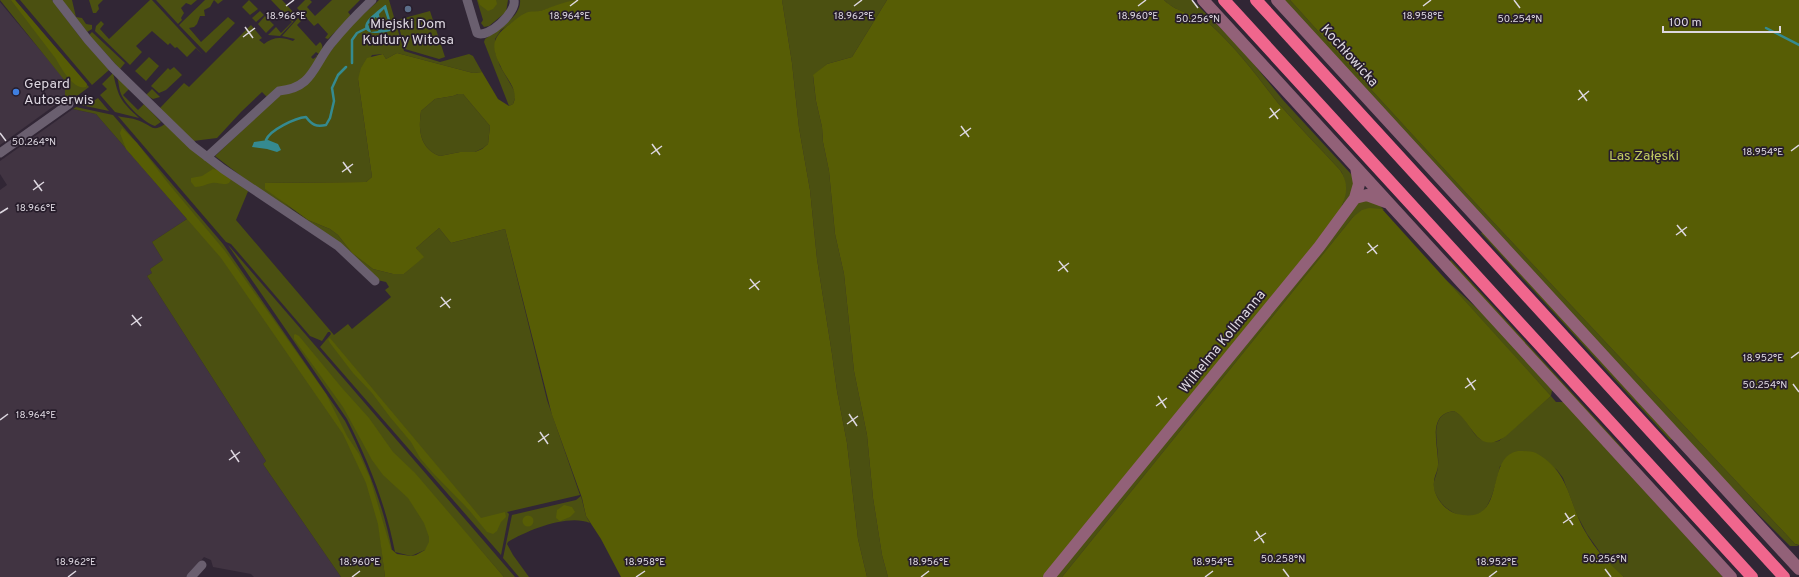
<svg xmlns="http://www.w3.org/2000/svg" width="1799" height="577" font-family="Overpass,sans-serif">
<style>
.industrial{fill:#413442}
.green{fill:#4b5011}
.forest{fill:#575d05;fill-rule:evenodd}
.water{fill:#358a90;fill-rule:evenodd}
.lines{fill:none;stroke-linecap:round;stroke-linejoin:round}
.stream{stroke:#358a90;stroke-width:2.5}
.street{stroke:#6a5f6f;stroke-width:9}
.secondary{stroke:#926178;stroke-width:12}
.highway{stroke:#f0668d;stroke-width:12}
.ticks{fill:none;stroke:#ddd7e0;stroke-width:1.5}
.service-dot{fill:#5c6f8a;stroke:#271d2b;stroke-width:1.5}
.shop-dot{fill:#3f7fe0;stroke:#271d2b;stroke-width:1.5}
.labels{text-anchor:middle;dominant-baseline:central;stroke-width:3.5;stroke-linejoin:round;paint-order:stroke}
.poi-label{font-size:14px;fill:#ddd7e0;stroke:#271d2b}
.street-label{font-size:14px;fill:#ddd7e0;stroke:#271d2b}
.park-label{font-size:14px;fill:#c1cb61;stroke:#271d2b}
.ticks-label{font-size:10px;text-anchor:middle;fill:#ddd7e0;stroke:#271d2b;stroke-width:3.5;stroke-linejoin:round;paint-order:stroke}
</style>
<rect width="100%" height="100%" fill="#312635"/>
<path class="industrial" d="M0,2l66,79 -1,17 -65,47z
M73,109l23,5 91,105 -35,23 11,18 -13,9 2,4 -5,3 119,185 -3,3 78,113h-87l-3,-3 -38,-7 -2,-7 -7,-3 -17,20h-187v-387l7,-5 -7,-11v-13z"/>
<path class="green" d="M0,0h15l74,87 -16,12 -8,-1v-17z
M20,0h32l28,37 29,33 -17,15z
M62,0h10l4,17 6,1 4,6 6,1v4l-5,3z
M89,0h14l-5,5 1,4 -3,4h-3z
M150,0h2l51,55 -7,-7 -9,9 -10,-10 -2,1 -5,-5 -2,2 -16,-14 -16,15 6,6 -12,13 -35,-34 1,-5 5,-5 3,3 -4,5 9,10z
M156,0h41l-6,5 -5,-2 -5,5 3,5 -3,5 1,2 -4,4z
M205,0h18l-5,4 -4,-4 -4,7 -6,3 1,6h-5l-3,8 -3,3 -5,1 12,14 27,-25 7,6 -29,30 -27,-28z
M249,0l9,9 -8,6 -8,-8z
M271,0h11l14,15 -3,7 -13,14 -12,-1 8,-8 5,6 11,-11z
M305,0h5l2,2 -5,5 8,9 17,-16h28l-12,12 3,4 -23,23 -3,-1 3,-4 -10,-11 -4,3 -17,-18z
M379,0h10l15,51 36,11 29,-8 4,2 9,16 -9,1 -76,-20 -11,6 -3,-5 -11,1 -14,24 14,98 -6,5 -101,1 1,4 28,24 14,9 22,9 8,6 14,18 21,16 20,5h11l19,-17 -7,-9 23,-20 12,15 54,-14 42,171 33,95 -73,17 2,2 -8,41 -181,-208 11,-13 -1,-2h-2l-6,9 -12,-5 -79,-92 -5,-2 -108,-126c7,2 17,2 24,6 11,5 11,10 23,2l84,65 -13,31 98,115 14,-11 4,5 39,-32 -6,-7 4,-3 -3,-5 -9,-2 -162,-124 66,-62c25,0 34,-20 47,-39 6,-9 13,-17 19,-25 9,-11 22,-20 32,-30z
M477,0h31l-2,12 -17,14 -5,1 -3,-4 2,-3z
M520,0h56l-39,12h-8l-28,18 -6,9v13l5,14 15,26v6l-2,6 -4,2 -25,-64 1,-3c11,-9 37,-22 35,-39z
M782,0h105l-35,57 -25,7 -14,12 3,25 6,26 1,15 6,29 6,63 9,40 10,97 13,64 6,63 9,57 6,22h-21l-9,-38 -11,-96 -10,-52 -5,-37 -15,-95 -7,-69 -11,-62 -7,-65z
M1164,0h28l48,47 43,53 69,75 3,12 -13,21c3,-12 6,-28 -2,-38 -20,-22 -42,-44 -62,-67 -21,-27 -41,-54 -66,-77 -14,-12 -34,-12 -48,-26z
M1282,0h8c165,184 336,363 505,544l4,2h-9l-62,-62z
M260,11l4,4 -8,7 -4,-4z
M430,11l15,46 -6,2 -34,-10 -8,-29z
M265,16l9,9 -8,8 -8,-9z
M298,18l3,3 -4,4 19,21 4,-4c5,5 1,10 -2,16l-2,-2 3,-2 -3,-2 -5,5 2,2 3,-2 1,2 -15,22 -35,16 -5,-5 -21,20 -24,26 -24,3 -33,-33 24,-25 5,4 62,-62 11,13 -3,2 5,4c10,-8 18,-7 29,-3l2,-2 -13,-3z
M92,32l33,31 -5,6 -31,-34z
M149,57l10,9 -13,15 -11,-10z
M174,67l8,8 -16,15 -7,3 -8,-7 17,-18 2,2z
M113,73c6,26 7,27 26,45l-24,-6 -15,-17 7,-6 -5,-5z
M117,77l12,12 -6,6 15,15 6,-6 17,18 -6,4c-10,-3 -28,-20 -33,-30 -3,-5 -3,-13 -5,-19z
M152,89l8,8 -7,2 -7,-4z
M458,94h5l27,32 -2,18 -5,4 -8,4h-15l-20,4c-20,-7 -22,-26 -19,-45l14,-12 18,-3z
M87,96l5,6 6,-4 11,13 -33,-7z
M76,107l37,8 24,28 86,101 122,177c21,41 38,83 47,129l-5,-5 -8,-19 6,51h-44l-78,-113 3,-3 -119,-185 5,-3 -2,-4 13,-9 -11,-18 35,-23 -91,-105 -23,-5z
M1359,200l18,2 7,8 -8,-1 -23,8 -291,360h-7z
M1483,232l190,207 -3,1 -189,-207z
M228,245l2,2 285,330h-11l-32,-37 -47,10 -14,6 -16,-4c-9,-46 -26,-90 -48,-133z
M1451,260l173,190 -2,2 -173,-190z
M1445,279l49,45 58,66 -1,6 5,6h8l159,175h-99l-15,-12 -22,-31 -10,-19 -14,-37 -6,-8 -22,-17 -35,13c-3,12 -8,38 -18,46 -18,13 -43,-4 -48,-23 -2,-8 4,-15 4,-24 2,-17 -12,-51 16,-54 21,11 16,36 45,30l52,-45z
M581,496l5,20 4,7c-22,-9 -62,7 -82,19l-1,2 6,11 16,22h-10l-16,-19 9,-43 64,-15z"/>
<path class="forest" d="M11,0h4l72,84 -1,3c-12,4 -25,-19 -30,-28z
M478,0h18l1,4 -4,5 -5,2 -8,-6z
M576,0h206l10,63 7,65 11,62 7,69 15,95 5,37 10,52 11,96 9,38h-246l-20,-38 -15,-23 -4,-18 -30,-83 -47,-186 -54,14 -12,-15 -23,20 8,9 -20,17h-11l-20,-5 -21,-16 -14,-18 -8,-6 -22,-9 -43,-31v-6l101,-1 6,-5 -14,-98 3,-11 6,-10 16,-4 3,5 11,-6 76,20 9,-1 16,27 11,7 4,-2c7,-14 -8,-26 -13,-39 -10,-19 -7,-29 10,-41 5,-4 12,-10 18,-12 5,-1 10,0 15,-2 11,-4 21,-8 33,-10zM458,94h5l27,32 -2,18 -6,5 -7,3h-15l-20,4c-20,-7 -22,-26 -19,-45l14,-12 18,-3z
M887,0h277c14,14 33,13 48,26 25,23 45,50 66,77 20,23 42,45 62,67 19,26 -11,55 -25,76l-272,331h-155l-6,-22 -9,-57 -6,-63 -13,-64 -10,-97 -9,-40 -6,-63 -6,-29 -1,-15 -6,-26 -3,-26 14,-11 25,-7z
M1290,0h509v545l-4,-1c-169,-181 -340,-360 -505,-544z
M122,128l15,15 31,40 57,68 101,143 21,42 12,18 11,24 21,71 6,5 14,2 5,-1 9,-5 4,-8v-5l-5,-14 -16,-25 -25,-23 -11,-15 -29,-53 -49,-68v-4l1,-1 4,2 43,52 27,30 24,34 22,21 89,104h-119l-7,-53 -12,-41 -23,-49 -122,-176 -95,-109 -6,-16z
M213,169c6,1 15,5 18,11l-2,3c-6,3 -10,-1 -17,0 -6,1 -10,4 -17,4l-4,-5v-4l11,-2z
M1369,208l13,1 169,187 -45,40c-30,21 -32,-14 -52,-25 -28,3 -15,36 -16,54 0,6 -4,11 -4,17 -2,13 11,29 23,32 52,12 26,-57 61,-63 6,0 13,0 18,2 32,18 32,44 46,73 12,22 23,34 42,51h-562l291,-360 9,-7z
M330,338l151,180 24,-6 1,5 -5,5 -4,9 -4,3 -6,-2 -18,-22 -37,-38 -12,-14 -9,-16 -21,-25 -18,-24 -19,-20 -23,-30 -2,-4z
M564,505l8,2 3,5 -5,5 -10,4 -4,-3 1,-8z
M522.5 521a5.5 5.5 0 1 1 11 0a5.5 5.5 0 1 1-11 0Z"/>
<path class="water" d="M385,5h1l7,25c-6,3 -33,7 -27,-7 3,-6 13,-13 19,-18zM384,9l7,20h-1l-5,1 -4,-2 -2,-14zM375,17l2,1 2,11 -1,2 -7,1 -3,-8 6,-3z
M268,140l10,4 3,6 -4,2 -10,-3 -15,-2 2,-5z"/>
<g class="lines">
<path class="stream" d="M1766,28l33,17
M352,63v-23l5,-7 10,-5
M266,140c4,-10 29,-22 40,-23 6,8 10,10 20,8l4,-7 4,-17 -2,-13 6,-13 8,-8"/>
<path class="street" d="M57,0l31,40 24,27 81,79 30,23 115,77 37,35
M467,0l10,33c11,6 40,-21 37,-33
M0,153l69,-49
M207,157l72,-66c33,-3 34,-24 51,-46 13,-16 27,-31 42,-45
M191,577l11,-12"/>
<path class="secondary" d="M1203,0l528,577
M1277,0l522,569
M1355,198l12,-3 19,7
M1049,577l270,-330 36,-49 4,-14 -3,-17"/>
<path class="highway" d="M1224,0l528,577
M1256,0l528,577"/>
</g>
<path class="ticks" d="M1192,0l6,8M1514,0l6,8M286,6l8,-6M570,6l8,-6M854,6l8,-6M1138,6l8,-6M1423,6l8,-6M245,27l8,11M243,37l12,-9M1579,90l8,11M1578,100l11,-9M1270,108l8,11M1269,118l11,-9M961,126l8,11M0,133l6,8M960,136l11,-8M652,144l8,11M1791,151l8,-6M651,154l11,-8M343,162l8,11M342,172l11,-8M34,180l8,11M33,190l11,-8M0,213l8,-5M1677,225l9,11M1676,235l11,-8M1368,243l9,11M1367,253l11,-8M1059,261l9,11M1058,271l11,-8M750,279l9,11M749,289l11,-8M441,297l9,11M440,307l11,-8M132,315l9,11M131,325l11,-8M1791,358l8,-6M1467,378l8,12M1793,384l6,8M1465,388l11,-8M1158,396l8,12M1156,406l11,-8M849,414l8,12M0,420l8,-6M847,424l11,-8M540,432l8,12M538,442l11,-8M231,450l8,12M229,460l11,-8M1565,513l8,12M1563,523l12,-8M1256,531l8,12M1254,541l12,-8M1283,569l6,8M1605,569l6,8M68,577l8,-6M352,577l8,-6M636,577l9,-6M921,577l8,-6M1205,577l8,-6M1489,577l8,-6"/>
<circle class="service-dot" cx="408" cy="9" r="4"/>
<circle class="shop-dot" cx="16" cy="92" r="4"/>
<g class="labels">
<g class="poi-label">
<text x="408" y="24">Miejski Dom<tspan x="408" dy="16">Kultury Witosa</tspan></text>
<text x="24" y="84" text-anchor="start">Gepard<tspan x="24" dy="16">Autoserwis</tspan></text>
</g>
<g class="street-label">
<text transform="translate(1349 56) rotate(48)">Kochłowicka</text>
<text transform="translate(1223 342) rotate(-51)">Wilhelma Kollmanna</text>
</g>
<g class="park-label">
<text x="1644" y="156">Las Załęski</text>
</g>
</g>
<g class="ticks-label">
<text x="286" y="19">18.966°E</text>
<text x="570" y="19">18.964°E</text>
<text x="854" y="19">18.962°E</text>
<text x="1138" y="19">18.960°E</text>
<text x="1423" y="19">18.958°E</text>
<text x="1520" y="22">50.254°N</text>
<text x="1198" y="22">50.256°N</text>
<text x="34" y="145">50.264°N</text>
<text x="1763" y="155">18.954°E</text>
<text x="36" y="211">18.966°E</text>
<text x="1763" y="361">18.952°E</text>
<text x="1765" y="388">50.254°N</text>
<text x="36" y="418">18.964°E</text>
<text x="1283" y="562">50.258°N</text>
<text x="1605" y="562">50.256°N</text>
<text x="76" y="565">18.962°E</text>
<text x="360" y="565">18.960°E</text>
<text x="645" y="565">18.958°E</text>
<text x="929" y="565">18.956°E</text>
<text x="1213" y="565">18.954°E</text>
<text x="1497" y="565">18.952°E</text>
</g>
<path d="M1663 26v6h117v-6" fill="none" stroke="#ddd7e0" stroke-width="2"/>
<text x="1669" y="26" font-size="12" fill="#ddd7e0" stroke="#271d2b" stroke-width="3" paint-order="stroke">100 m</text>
</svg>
